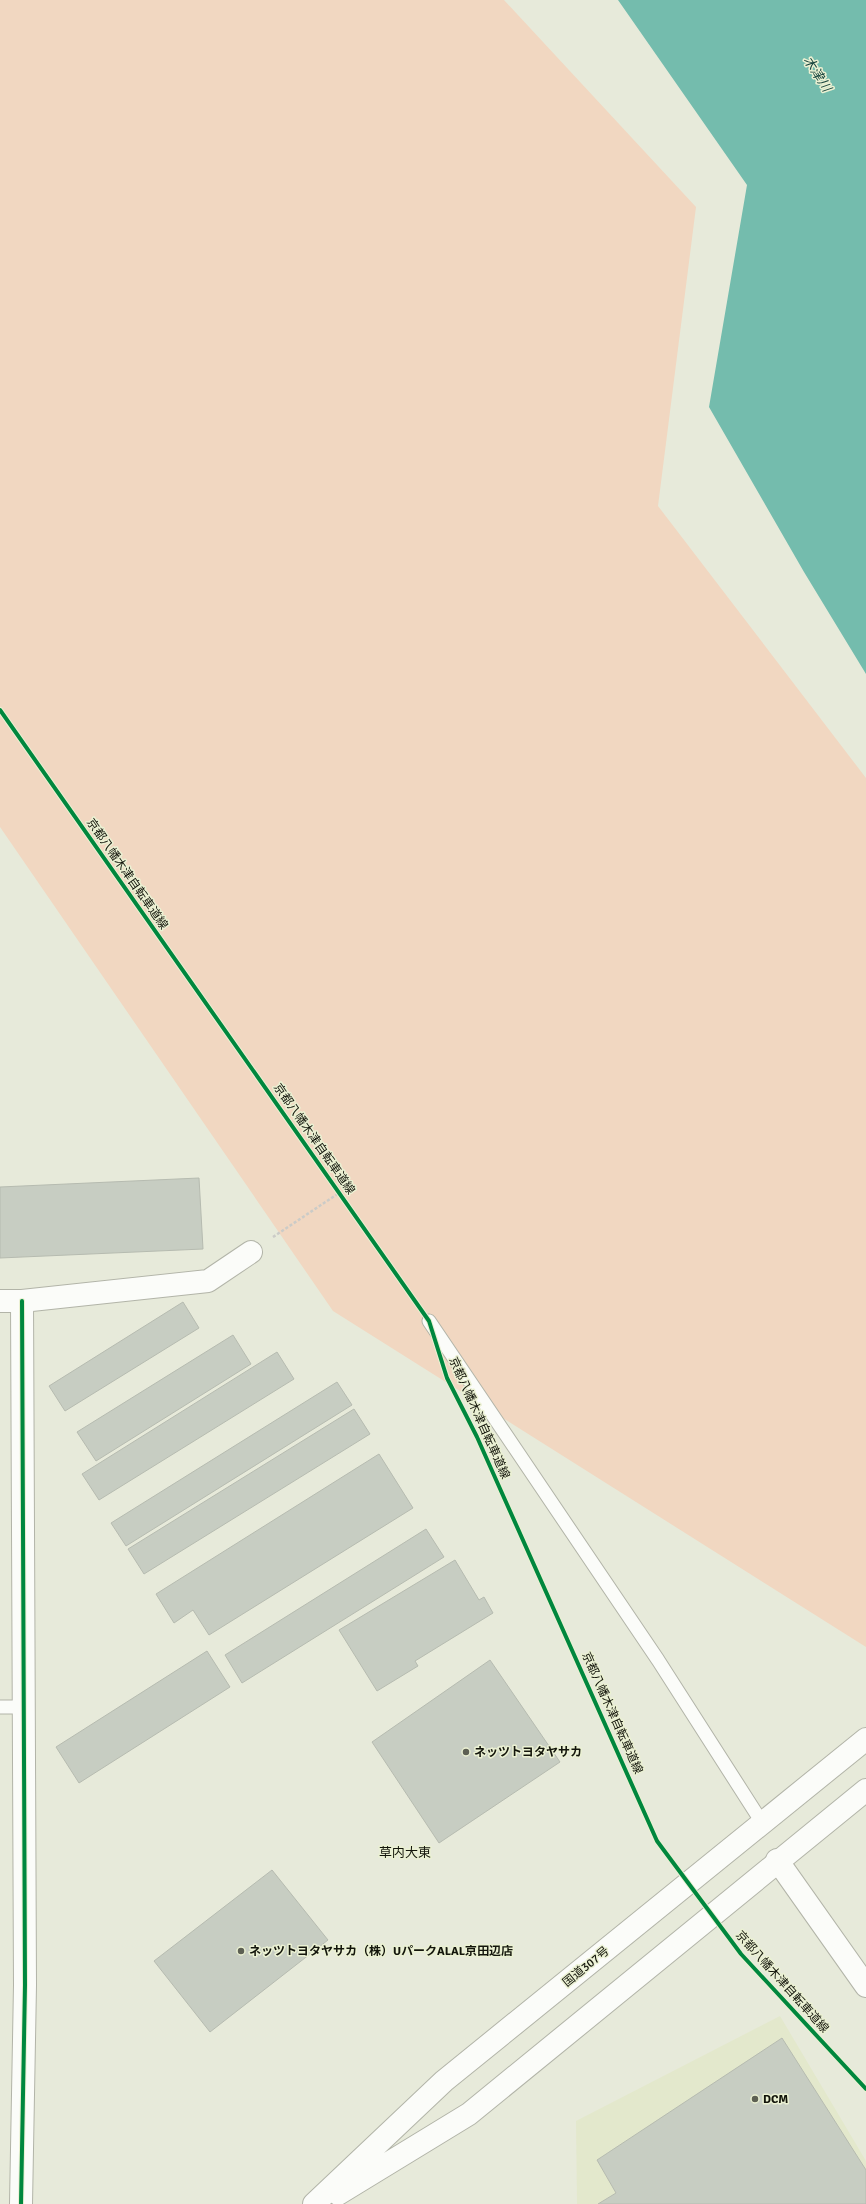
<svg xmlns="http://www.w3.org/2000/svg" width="866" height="2204" font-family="Signika,'Noto Sans JP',sans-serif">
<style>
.built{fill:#e3e8cc}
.green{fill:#f1d7c1}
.water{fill:#74bcad}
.building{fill:#c7cdc2;stroke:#b6bbb0}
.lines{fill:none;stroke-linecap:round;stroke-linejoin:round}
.service-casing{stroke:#b2b4a8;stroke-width:15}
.minor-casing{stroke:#b2b4a8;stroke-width:24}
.trunk-casing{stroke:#b2b4a8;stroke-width:24}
.path{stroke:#cbcbc7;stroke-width:2.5;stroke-dasharray:3 2;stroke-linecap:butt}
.service{stroke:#fbfcf9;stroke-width:13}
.minor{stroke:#fbfcf9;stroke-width:22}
.trunk{stroke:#fbfcf9;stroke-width:22}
.cycleway-casing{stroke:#ebf1d3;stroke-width:6}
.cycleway{stroke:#00873e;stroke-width:4}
.poi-dot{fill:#5d6053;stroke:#ebf1d3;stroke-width:1.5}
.labels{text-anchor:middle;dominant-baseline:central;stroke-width:3;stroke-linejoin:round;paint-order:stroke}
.street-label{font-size:12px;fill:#13150b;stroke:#ebf1d3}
.poi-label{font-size:12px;font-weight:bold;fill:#13150b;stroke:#ebf1d3;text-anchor:start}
.water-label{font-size:13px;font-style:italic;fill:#17453e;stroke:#ebf1d3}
.neighbourhood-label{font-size:13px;fill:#13150b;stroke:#ebf1d3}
</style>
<rect width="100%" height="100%" fill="#e7eada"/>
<path class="built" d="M780,2016l86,145v43h-289l-1,-83z"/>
<path class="green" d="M0,0h504l192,207 -38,299 208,272v869l-533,-336 -333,-484z"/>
<path class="water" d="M618,0h248v674l-62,-102 -95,-165 38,-222z"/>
<path class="building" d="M199,1178l4,71 -203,9v-71z
M183,1302l16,26 -134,83 -16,-25z
M233,1335l18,29 -155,97 -19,-29z
M277,1352l17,27 -195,121 -17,-26z
M337,1382l15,23 -226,141 -15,-23z
M354,1409l16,25 -226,140 -16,-25z
M379,1454l34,54 -204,127 -16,-25 -19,13 -18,-29z
M426,1529l18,28 -202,126 -17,-28z
M455,1560l24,40 5,-3 9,16 -78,48 3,5 -41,25 -38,-61z
M207,1651l23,36 -151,96 -23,-36z
M490,1660l70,102 -121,81 -67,-101z
M272,1870l56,70 -118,92 -56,-71z
M782,2038l84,132v34h-268l18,-11 -19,-33z"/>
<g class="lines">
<g class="service-casing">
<path id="service" d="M429,1321l229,339 105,164
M0,1707h24"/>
</g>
<g class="minor-casing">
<path id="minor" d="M0,1301h22l186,-20 43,-29
M777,1860l89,126
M21,2204l4,-219 -3,-684"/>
</g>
<g class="trunk-casing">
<path id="trunk" d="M338,2194l131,-80 397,-324
M314,2204l130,-123 422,-342"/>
</g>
<path class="path" d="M273,1237l66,-44"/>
<use href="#service" class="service"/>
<use href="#minor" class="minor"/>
<use href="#trunk" class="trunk"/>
<g class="cycleway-casing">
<path id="cycleway" d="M0,710l429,611 18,57 30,59 180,404 84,113 125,135
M21,2204l4,-219 -3,-684"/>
</g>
<use href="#cycleway" class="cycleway"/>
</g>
<g class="poi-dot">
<circle cx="466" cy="1752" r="4"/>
<circle cx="241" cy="1951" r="4"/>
<circle cx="755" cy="2099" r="4"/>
</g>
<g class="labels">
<g class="street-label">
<text transform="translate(127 874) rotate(55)">京都八幡木津自転車道線</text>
<text transform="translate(314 1139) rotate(55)">京都八幡木津自転車道線</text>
<text transform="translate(479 1418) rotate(66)">京都八幡木津自転車道線</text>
<text transform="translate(612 1713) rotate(66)">京都八幡木津自転車道線</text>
<text transform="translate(586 1967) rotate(-39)">国道307号</text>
<text transform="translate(782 1982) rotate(48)">京都八幡木津自転車道線</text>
</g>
<g class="poi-label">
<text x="474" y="1752">ネッツトヨタヤサカ</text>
<text x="249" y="1951">ネッツトヨタヤサカ（株）UパークALAL京田辺店</text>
<text x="763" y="2099">DCM</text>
</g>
<g class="water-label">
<text transform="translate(817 74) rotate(57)">木津川</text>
</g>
<g class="neighbourhood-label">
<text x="405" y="1853">草内大東</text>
</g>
</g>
</svg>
